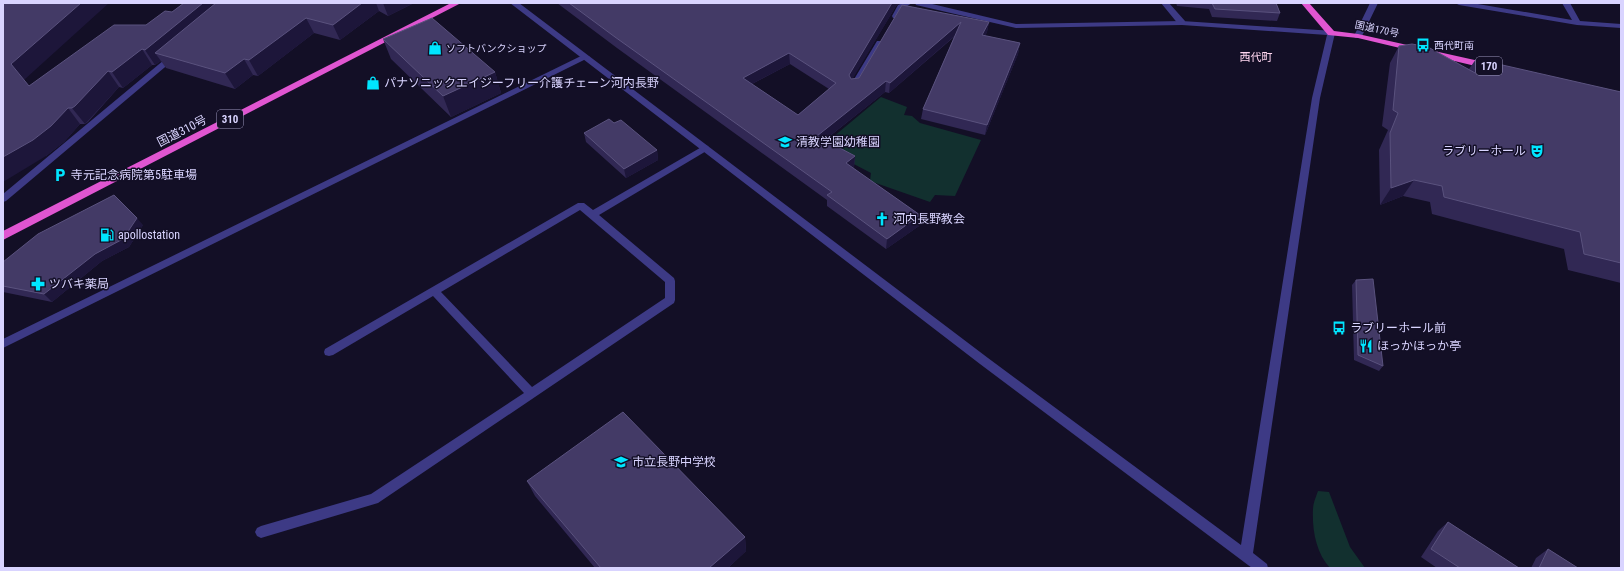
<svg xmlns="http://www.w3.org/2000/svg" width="1624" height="571" font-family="'Roboto Condensed','Noto Sans JP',sans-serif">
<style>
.green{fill:#12302f}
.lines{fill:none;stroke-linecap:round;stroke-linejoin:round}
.minor{fill:#3d3a85;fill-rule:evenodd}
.tertiary{fill:#3d3a85;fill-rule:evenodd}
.trunk{fill:#e055d1;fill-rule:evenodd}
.wall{fill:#312854;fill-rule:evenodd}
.shaded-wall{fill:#1d163a}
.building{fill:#433a66;stroke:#5a527e;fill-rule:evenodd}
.labels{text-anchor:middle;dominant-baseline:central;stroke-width:3;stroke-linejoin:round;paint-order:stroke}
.far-street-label{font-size:10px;fill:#d9d4ff;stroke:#130f26}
.far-poi-label{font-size:10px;fill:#d9d4ff;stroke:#130f26;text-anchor:start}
.far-neighbourhood-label{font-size:11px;fill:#ffd6f0;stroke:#130f26}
.shield{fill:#130f26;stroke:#9e99be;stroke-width:1}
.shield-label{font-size:11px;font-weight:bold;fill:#d9d4ff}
.poi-label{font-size:12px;fill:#d9d4ff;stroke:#130f26;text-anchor:start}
.street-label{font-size:12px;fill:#d9d4ff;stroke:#130f26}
</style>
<rect width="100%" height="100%" fill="#130f26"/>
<path class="green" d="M881,97l26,10 -3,8 8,1 8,7 61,17 -26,56 -20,-1 -5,7 -60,-21 1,-8 -50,-26z
M1318,491l11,1 21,55 15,21h-35c-14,-15 -18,-38 -17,-59 0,-6 3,-12 5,-18z"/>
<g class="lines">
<path class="minor" d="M903,3h9l-8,5 -5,10h-6l-1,-2 6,-11z
M1161,3h8l16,18v4h-6z
M1370,3h8l-16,33 -4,2h-3l-1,-2z
M1455,3h17l100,17 -10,-17h8l10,18 41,3v4l-44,-3 -118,-20z
M877,41h3l4,2 -27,45h-6l-1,-2z
M170,55h3l4,2 -171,144 -3,1v-8z
M583,55h3l4,2 -587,291v-9z
M705,145l3,1 1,2 -1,2 -109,65 75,63 1,3v19l-1,3 -296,200 -117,35 -4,-2 -2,-4 2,-4 4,-2 110,-32 153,-101 -91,-97 -100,59 -4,1 -4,-1 -1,-3 1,-3 253,-146h6l9,7zM580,210l85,72v16l-133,89 -91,-95z"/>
<path class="tertiary" d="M510,3h9l469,355 253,187 71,-447 15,-63 -145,-10 -166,3 -100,-23 -1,-2h13l88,21 166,-3 152,10 1,2 -15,65 -67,455 14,11 1,4h-16l-272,-204z"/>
<path class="trunk" d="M451,3h10l-458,237v-9z
M1301,3h8l25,28 24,3 130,29 4,3 -4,3 -130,-31 -30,-3z"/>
</g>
<path class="wall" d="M184,3h230l-26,13 -9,-5 -39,29 -26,-7 -56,43 -5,-1 -18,14 -69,-21 -5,-7 -6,4h-3l-29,23 -4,-1 -31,35 -3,2h-5l-16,18 -18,14 -22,-76 5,6 143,-74z
M557,3h343l-4,3 -44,73 7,-1 43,-73 87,17 -2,10 -2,4 35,7 -2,11 -33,81 -64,-16 2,-10 31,-72 -65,56 -4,-1 -60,48 30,16 -1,11 -1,1 67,47 -1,11 -33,23 -59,-43v-6l-210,-152zM790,64l39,25 -31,26 -46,-31z
M1176,3h100l4,10 -3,8 -65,-4 -3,-8 -32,-3z
M383,39l112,33 6,21 -50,24 -60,-58z
M1399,46l70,23 7,-10 145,33v191l-53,-13 -4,-21 -132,-35 -2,-12 -27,-6 -23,9 -1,-55 9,-20 -6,-4 8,-63z
M614,123l43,27 1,10 -32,18 -40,-36 -2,-9z
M143,225l-14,22 -27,14 -50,41 -49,-10v-30z
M1356,280l27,86 -4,5 -25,-11 -2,-75z
M527,481l218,56 1,14 -18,17h-133l-60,-72z
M1448,522l71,46h-82l-16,-11 17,-26z
M1548,549l30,19h-47l5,-10z"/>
<path class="shaded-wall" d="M81,3h28l-85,77 -13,-16z
M203,3h28l-76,50 6,8 -6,4 -10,-15z
M362,3h14l3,8 -39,29 -7,-15z
M383,3h31l-26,13z
M892,3h8l-4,3 -47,79v-10z
M306,18l8,15 -56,43 -9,-16z
M961,22l-2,10 -70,61 1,-10z
M989,22l-2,10 -7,14 2,-11z
M1020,43l-2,11 -33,81 2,-10z
M142,49l10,16 -29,23 -11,-16z
M789,53l1,11 -46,24 -1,-10z
M244,59l9,16 -18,14 -10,-16z
M108,71l11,16 -34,37 -13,-16z
M495,72l6,21 -50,24 -8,-21z
M886,81l-1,11 -68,54v-10z
M68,108l12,16 -16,18 -18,14 -43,26v-25z
M657,150l1,10 -32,18 -2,-9z
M855,156l-1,11 -8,7v-11z
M1414,180l-11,16 -23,9 11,-17z
M920,215l-1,11 -33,23 1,-10z
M137,218l6,7 -14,22 -27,14 -50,41 -8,-8z
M745,537l1,14 -18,17h-19z"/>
<path class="building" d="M3,3h78l-70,61 18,22 85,-61h32l19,-14 7,1 12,-9h19l-58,47 -3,-1 -30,23 -4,-1 -33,35 -3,2h-4l-17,18 -18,14 -30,17z
M216,3h146l-29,22 -27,-7 -57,42 -5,-1 -19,14 -70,-20z
M569,3h323l-43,72 2,4 8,-1 43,-73 87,17 -7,13 38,8 -33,82 -64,-16 38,-87 -71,61 -4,-2 -69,55 38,20 -9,7 74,52 -33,24 -60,-44 5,-3 -217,-155zM789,53l47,30 -38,32 -55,-37z
M1212,3h64l4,10 -65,-4z
M432,18l63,54 -52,24 -60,-57z
M1412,44l16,3 49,27 -1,-15 145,33v171l-37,-9 -4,-22 -136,-35 -2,-11 -28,-6 -23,8 -1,-55 8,-20 -5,-3 6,-64z
M609,119l5,4 7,-3 36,30 -33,19 -40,-36z
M114,195l23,23 -14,21 -28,15 -51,40 -41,-8v-24l35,-28z
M1373,279l10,87 -25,-11 -2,-75z
M623,412l122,125 -36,31h-108l-74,-87z
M1448,522l71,46h-59l-29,-19z
M1548,549l30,19h-39z"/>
<defs>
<g id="bus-bare" transform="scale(1.08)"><path d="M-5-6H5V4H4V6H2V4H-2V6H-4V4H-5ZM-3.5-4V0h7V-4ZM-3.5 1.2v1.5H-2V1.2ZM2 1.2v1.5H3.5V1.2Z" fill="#00e5ff" stroke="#130f26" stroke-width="2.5" paint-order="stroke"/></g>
<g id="shop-bare" transform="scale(1.08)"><path d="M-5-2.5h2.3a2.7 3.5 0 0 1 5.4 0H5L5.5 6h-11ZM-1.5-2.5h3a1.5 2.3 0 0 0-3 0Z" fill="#00e5ff" stroke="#130f26" stroke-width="2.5" paint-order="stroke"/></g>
<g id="school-bare" transform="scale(1.08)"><path d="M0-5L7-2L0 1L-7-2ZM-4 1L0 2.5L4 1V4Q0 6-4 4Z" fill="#00e5ff" stroke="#130f26" stroke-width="2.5" paint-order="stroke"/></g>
<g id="theatre-bare" transform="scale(1.08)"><path d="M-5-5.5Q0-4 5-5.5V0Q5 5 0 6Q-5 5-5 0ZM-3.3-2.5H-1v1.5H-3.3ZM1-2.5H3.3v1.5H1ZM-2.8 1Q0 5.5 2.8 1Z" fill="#00e5ff" stroke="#130f26" stroke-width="2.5" paint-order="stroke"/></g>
<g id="parking-bare" transform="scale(1.08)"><path d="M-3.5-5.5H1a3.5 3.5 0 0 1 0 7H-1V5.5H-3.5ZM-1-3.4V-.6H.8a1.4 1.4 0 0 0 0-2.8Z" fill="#00e5ff" stroke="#130f26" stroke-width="2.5" paint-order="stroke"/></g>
<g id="church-bare" transform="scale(1.08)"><path d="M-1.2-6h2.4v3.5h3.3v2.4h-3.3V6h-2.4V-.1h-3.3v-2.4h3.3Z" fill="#00e5ff" stroke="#130f26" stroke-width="2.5" paint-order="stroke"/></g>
<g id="fuel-bare" transform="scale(1.08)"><path d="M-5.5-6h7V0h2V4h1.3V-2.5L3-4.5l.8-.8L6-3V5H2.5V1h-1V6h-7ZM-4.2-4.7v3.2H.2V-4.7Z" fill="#00e5ff" stroke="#130f26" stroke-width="2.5" paint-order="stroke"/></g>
<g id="pharmacy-bare" transform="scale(1.08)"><path d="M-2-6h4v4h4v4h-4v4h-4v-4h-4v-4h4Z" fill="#00e5ff" stroke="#130f26" stroke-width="2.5" paint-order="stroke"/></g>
<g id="restaurant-bare" transform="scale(1.08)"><path d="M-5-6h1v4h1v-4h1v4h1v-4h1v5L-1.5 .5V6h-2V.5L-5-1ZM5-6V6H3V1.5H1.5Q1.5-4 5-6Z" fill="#00e5ff" stroke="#130f26" stroke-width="2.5" paint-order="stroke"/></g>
</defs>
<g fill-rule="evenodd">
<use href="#bus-bare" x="1423" y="45"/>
<use href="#shop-bare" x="435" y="48"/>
<use href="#shop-bare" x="373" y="83"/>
<use href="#school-bare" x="785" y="142"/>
<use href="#theatre-bare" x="1537" y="151"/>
<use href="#parking-bare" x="60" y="175"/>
<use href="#church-bare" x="882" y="219"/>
<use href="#fuel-bare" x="107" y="235"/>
<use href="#pharmacy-bare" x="38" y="284"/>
<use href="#bus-bare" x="1339" y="328"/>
<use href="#restaurant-bare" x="1366" y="346"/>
<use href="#school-bare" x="621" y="462"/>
</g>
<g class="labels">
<g class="far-street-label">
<text transform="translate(1377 29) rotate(12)">国道170号</text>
</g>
<g class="far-poi-label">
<text x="1434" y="45">西代町南</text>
<text x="446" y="48">ソフトバンクショップ</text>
</g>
<g class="far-neighbourhood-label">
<text x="1256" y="57">西代町</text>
</g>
<g class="shield">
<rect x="1476" y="57" width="26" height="18" rx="3"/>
<rect x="217" y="110" width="26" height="18" rx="3"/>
</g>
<g class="shield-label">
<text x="1489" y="66">170</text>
<text x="230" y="119">310</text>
</g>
<g class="poi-label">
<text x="384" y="83">パナソニックエイジーフリー介護チェーン河内長野</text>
<text x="796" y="142">清教学園幼稚園</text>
<text x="1526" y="151" text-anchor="end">ラブリーホール</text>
<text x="71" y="175">寺元記念病院第5駐車場</text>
<text x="893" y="219">河内長野教会</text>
<text x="118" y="235">apollostation</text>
<text x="49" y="284">ツバキ薬局</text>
<text x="1350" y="328">ラブリーホール前</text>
<text x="1377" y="346">ほっかほっか亭</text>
<text x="632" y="462">市立長野中学校</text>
</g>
<g class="street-label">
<text transform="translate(182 131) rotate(-27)">国道310号</text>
</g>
</g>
<rect width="1624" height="571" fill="none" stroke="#d9d4ff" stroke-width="8"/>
</svg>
